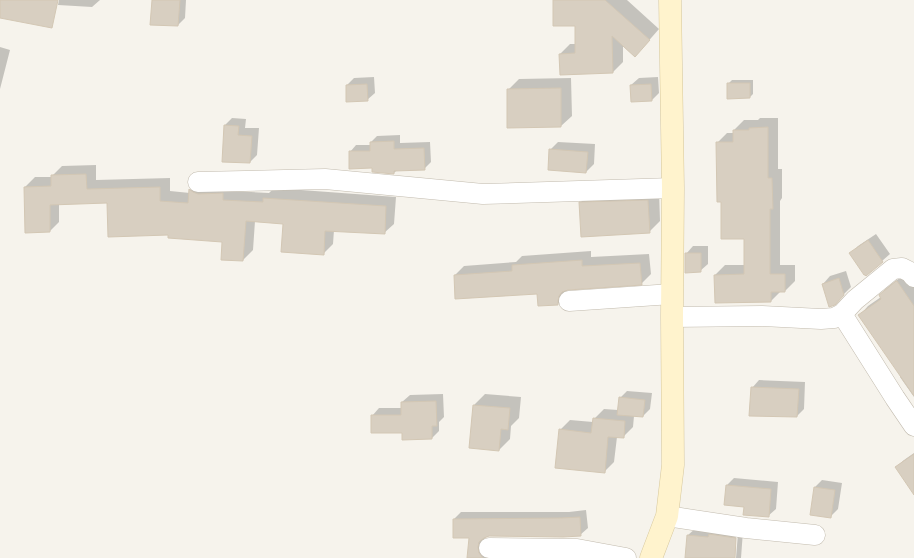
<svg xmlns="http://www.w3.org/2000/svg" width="914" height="558" font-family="'Sofia Sans Condensed',sans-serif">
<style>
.shadow{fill:#0003}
.building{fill:#d8cfc1;stroke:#d3c7b4}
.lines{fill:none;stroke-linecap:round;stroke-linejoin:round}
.street-casing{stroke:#c2bbae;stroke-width:21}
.secondary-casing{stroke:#d6c79b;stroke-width:23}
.street{stroke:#fff;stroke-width:20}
.secondary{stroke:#fff3cd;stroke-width:22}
</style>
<rect width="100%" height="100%" fill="#f6f3ec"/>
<path class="shadow" d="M59,0h41l-8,7 -34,-2z
M153,0h33l-1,18 -7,7z
M554,0h73l32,29 -14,16 -22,-1v18l-10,10 -53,-18 10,-10h6v-19z
M0,47l10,3 -10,39z
M374,77l1,16 -8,7 -20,-15 7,-7z
M658,77l1,16 -7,7 -20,1 -1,-16 8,-7z
M571,78l1,38 -11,10 -53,-36 11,-11z
M732,80h21v14l-3,3 -22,-13z
M232,118l14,1 -1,9h14l-2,27 -7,7 -25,-37z
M760,118h18v51h4v29l-2,3v64h15v16l-10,10h-4l-10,10 -55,1 -1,-27 10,-10h20v-27l-23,-37 -5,-58 10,-10h7v-3l10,-10h14z
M400,135v8l30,-1 1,20 -7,7h-26l-4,4 -21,-2v-4l-23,-15 6,-7h15v-3l6,-6z
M558,142l37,2 -1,20 -8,8 -36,-22z
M96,165v15l74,-2v13l20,2v-3l10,-10 32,11 37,2 5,-5 122,9 -2,27 -10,9 -50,-3 -1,14 -10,10 -39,-31 -29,-2 -2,29 -10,10 -20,-19 -54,-7 -61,-32 -49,1v19l-9,9 -25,-44 10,-10h17v-1l10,-10z
M659,190l1,31 -11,11 -69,-29 11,-11z
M876,234l14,20 -8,7 -31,-7 7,-8z
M693,246h15v18l-8,7 -14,-17z
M591,251v6l58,-3 2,20 -10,10 -74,5 -1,2 1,3 -9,10 -20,-12 -83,-17 9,-9 52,-4 6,-6z
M846,271l5,16 -9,9 -19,-12 7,-8z
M906,273l8,13v111l-14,-20 1,-1 -41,-61 8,-9 13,-9 -1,-2 8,-8z
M759,380l46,2 -1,27 -7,7 -45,-28z
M627,391l25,2 -2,16 -7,7h-9l-1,11 -10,10h-6l-3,25 -10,10 -44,-42 10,-10 23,2 1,-3 10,-10 14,1 2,-12z
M443,394l1,23 -5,5v9l-7,7 -29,-6 -31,-16 7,-8h23v-6l8,-7z
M485,394l36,3 -2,21 -8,8 -1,13 -11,11 -25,-45z
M914,453v40l-18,-26 8,-7z
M734,478l44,4 -2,27 -8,7 -23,-10 -18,-21z
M822,480l20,3 -4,26 -7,7 -16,-29z
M586,510l2,18 -8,7 -91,1 -4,1 -1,3 106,18h-122l2,-21 -16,-18 7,-7h108z
M696,528l47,3 -2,27h-5l2,-25h-2l-2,25h-48l2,-23z"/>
<path class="building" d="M0,0h58l-6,28 -52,-10z
M152,0h28l-2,26 -28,-1z
M553,0h52l45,40 -15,17 -23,-21 1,37 -53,2 -1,-21 16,-1v-27h-22z
M727,83h23v15l-23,1z
M367,84l1,17 -22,1v-17z
M651,84l1,17 -21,1 -1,-17z
M561,88v39l-54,1v-39z
M224,125l15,1 -1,9 14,1 -2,27 -28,-1z
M768,127v51h4l1,31h-3v65h15v18h-14v10l-56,1 -1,-28 30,-1v-35h-23v-37h-4l-1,-60h17v-12h16v-2z
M394,141v8l30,-1 1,22 -31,1v3l-22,-2v-4l-23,1v-18h21v-9z
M549,149l39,3 -2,21 -38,-3z
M86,174l1,15 73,-2v14l28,2 1,-14 4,3 5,2 25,-1v7l40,2v-4l123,8 -1,28 -60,-3 -1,24 -43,-3 2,-28 -37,-3 -3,40 -22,-1 1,-18 -54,-4v-3l-60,2 -1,-34 -57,2v27l-25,1 -1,-46 27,-1v-11z
M648,200l2,33 -69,4 -2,-35z
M868,240l15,22 -17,14 -1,-1h-1l-15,-22z
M685,253h16v19l-16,1z
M582,260v6l58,-3 2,22 -74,5 -6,2 -3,4 -1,5v4l-20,1 -1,-12 -82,5 -1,-24 58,-4v-6z
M839,278l5,17 -9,10 -6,2 -7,-23z
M896,281h1l17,25v90l-56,-81 23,-16 -2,-4z
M751,387l48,2 -2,28 -48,-1z
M619,397l26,3 -2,17 -26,-2z
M436,401l1,25h-5v13l-30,1v-7h-31v-18h30v-13z
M473,405l37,3 -2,22 -7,-1 -2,22 -30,-3z
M593,418l32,3 -1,17 -16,-1 -3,36 -50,-5 4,-39 32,4z
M914,454v41l-19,-28z
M726,485l45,4 -2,28 -26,-2 1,-8 -20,-2z
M814,487l21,3 -4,28 -21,-3z
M580,517l1,19 -18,1 -74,-1 -5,2 -5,4 -1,5 1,6 4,5h-16l2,-20h-16v-19l108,-1z
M709,534l27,4 -1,20h-50l2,-23 21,2z"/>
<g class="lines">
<g class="street-casing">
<path id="street" d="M198,182l127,-3 158,15 190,-6
M569,301l103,-7
M842,314l53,84 19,28
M672,317l90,-1 59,3 13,-1 8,-4 13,-14 38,-31 9,-1 8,4 4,5
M667,516l79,12 69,7
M489,548l88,1 49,9"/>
</g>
<g class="secondary-casing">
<path id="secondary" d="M651,558l16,-42 6,-51 -1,-148 1,-129 -3,-188"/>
</g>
<use href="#street" class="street"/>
<use href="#secondary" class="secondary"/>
</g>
</svg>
